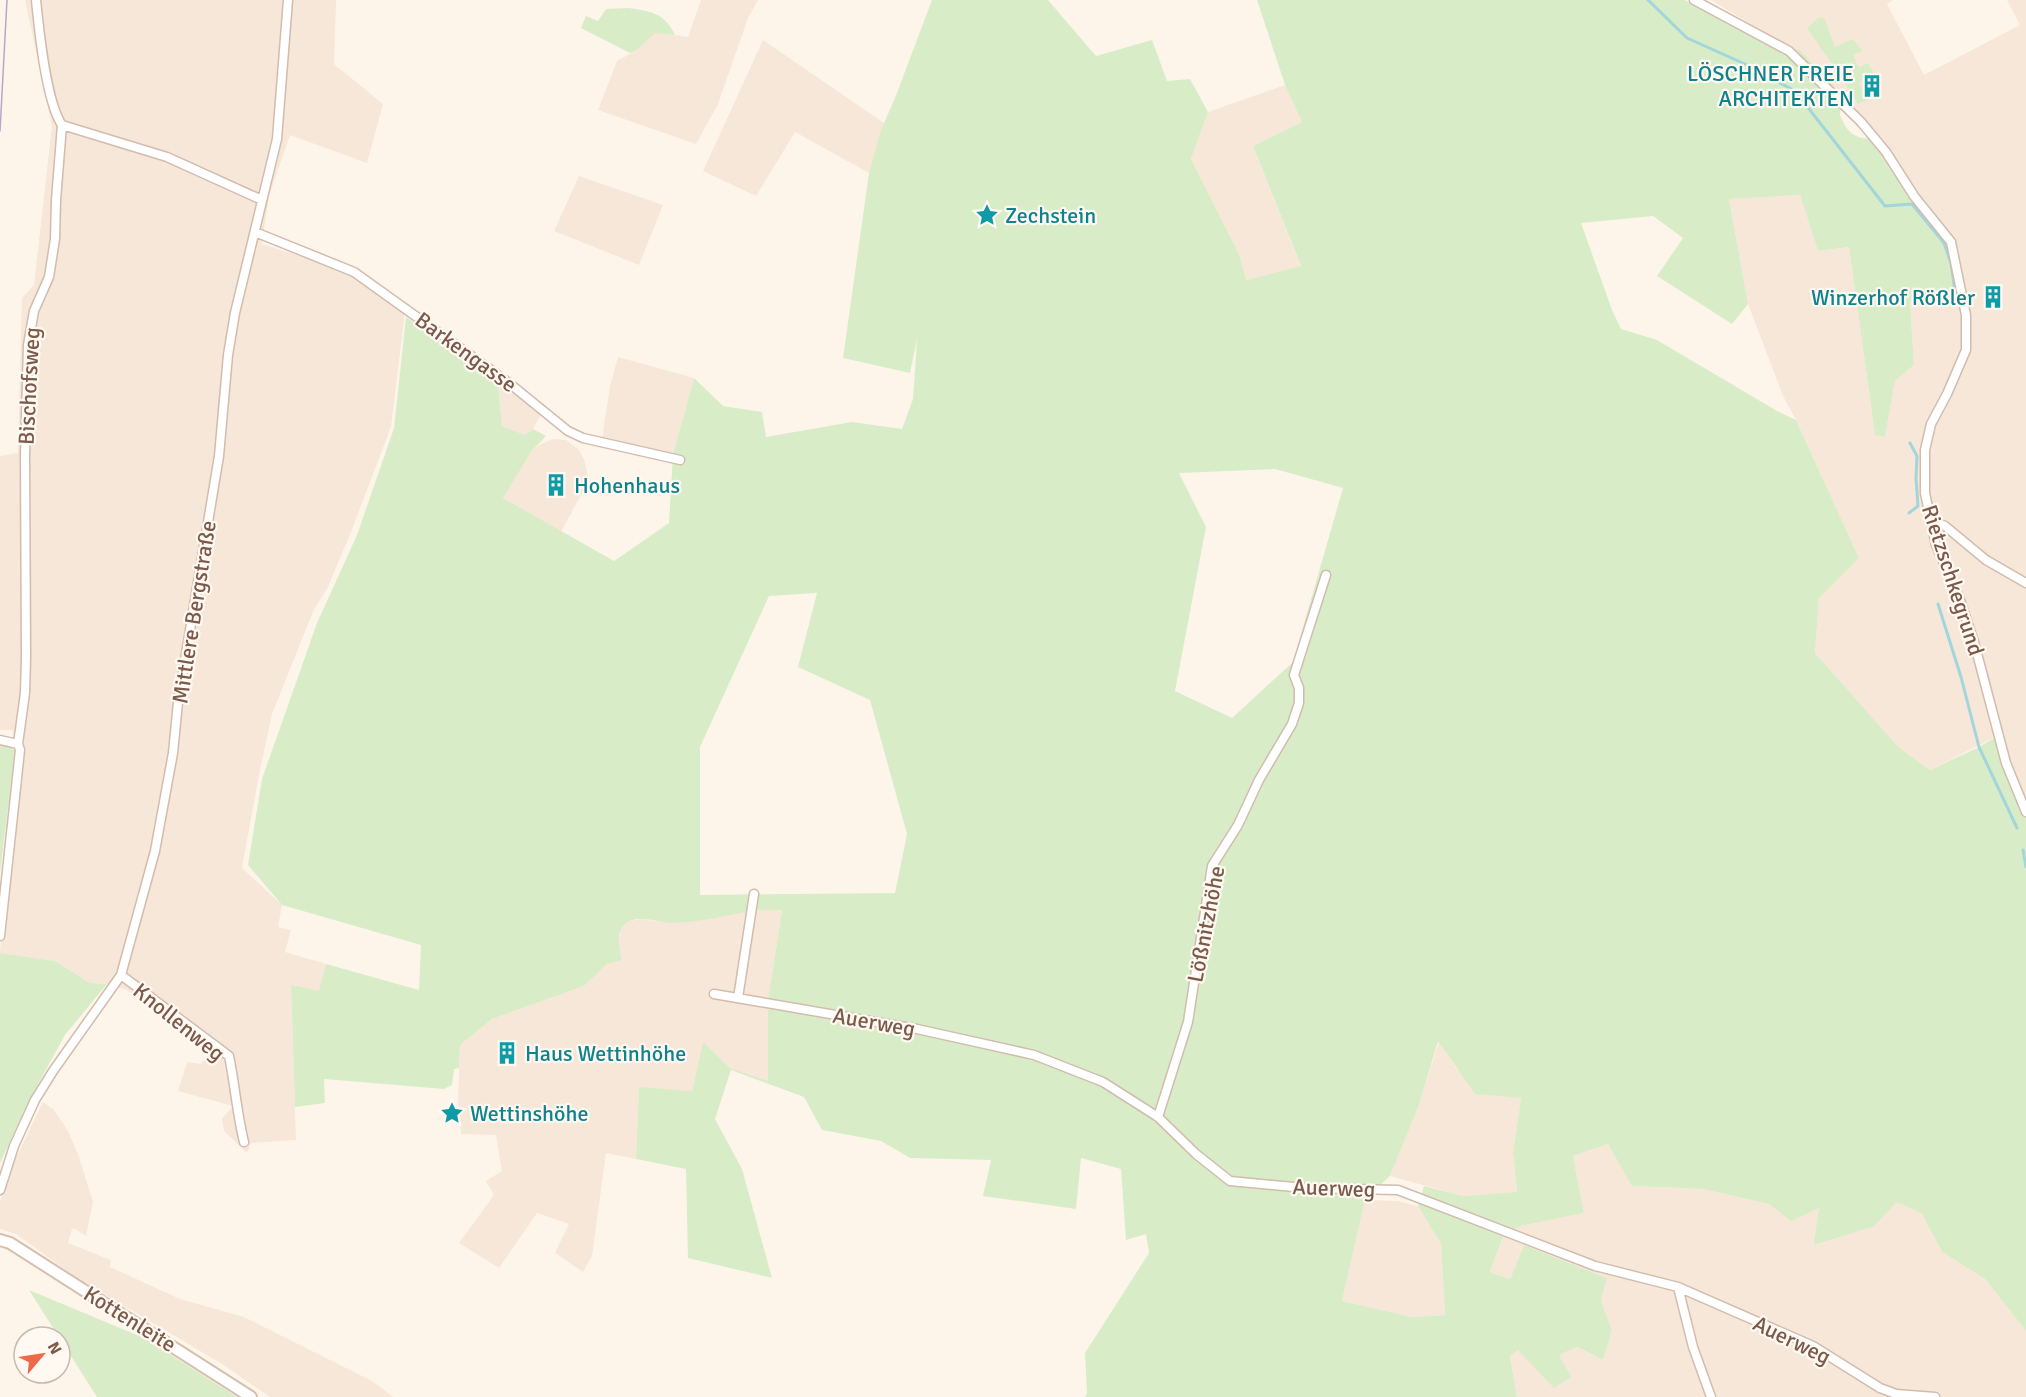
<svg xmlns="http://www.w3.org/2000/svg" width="2026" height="1397" font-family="Signika,sans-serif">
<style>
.residential{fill:#f6e7d8}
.green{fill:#d8edc7;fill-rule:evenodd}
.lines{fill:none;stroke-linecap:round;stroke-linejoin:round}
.stream{stroke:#a2d5dc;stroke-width:3}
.street-casing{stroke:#d2bcae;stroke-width:11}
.secondary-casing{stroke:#d7bfae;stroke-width:14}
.street{stroke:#fff;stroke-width:8}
.secondary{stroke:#fff;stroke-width:10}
.tram{stroke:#b8a6ca;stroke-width:1.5}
.labels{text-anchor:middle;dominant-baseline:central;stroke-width:4.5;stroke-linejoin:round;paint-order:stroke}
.culture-label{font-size:22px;fill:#0d838f;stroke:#fff9f2;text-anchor:start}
.street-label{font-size:22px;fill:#7b5a4b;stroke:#fff9f2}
</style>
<rect width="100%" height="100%" fill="#fef5ea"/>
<path class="residential" d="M25,0h311l-2,64 49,40 -16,59 -77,-28 -21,61 -7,48 91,29 52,38 -14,116 -42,110 -22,52 -13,20 -42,105 -14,66 -16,88 40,37 -4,22 13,3 -6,22 41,12 -6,28 -29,-6 5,154 -45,3 -4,10 -23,-22 -2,-12 11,-13 -55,-15 9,-29 14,2 11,-16 -85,-58 -20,-6 -17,-1 -35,-22 -55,-8 16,-210 -4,-13h-12v-274l18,-3 4,-155 12,-13 18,-159z
M701,0h57l-10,18 -30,86 -22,40 -98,-34 19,-49 20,-11 18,-18 33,5z
M1711,0h182l-6,4 37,71 96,-50 -13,-25h19v809l-27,-74 -69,35 -31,-21 -84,-96 4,-55 40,-40 -63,-138 -13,-24 -35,-92 -19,-105 71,-4 18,56 31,-4 26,188 10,2 10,-56 19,-16 -4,-64 57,-6 -12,-54 -33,-38 -67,-92 -64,-63z
M763,40l121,83 -15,50 -74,-41 -39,64 -53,-25z
M1285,85l17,37 -49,24 48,121 -55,13 -7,-26 -48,-95 17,-47z
M579,176l84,29 -24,60 -85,-34z
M618,357l76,21 -21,76 -71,-15 8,-53z
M498,383l44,30 -9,16 -8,6 -23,-9z
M553,439l13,1 12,9 6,10 5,21 -28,52 -59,-35 29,-45 8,-7z
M782,909l-14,91v82l-38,-14 -27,-25 -11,48 -53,-3 -3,71 -30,-6 -14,103 -9,16 -28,-19 14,-29 -32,-11 -38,55 -40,-25 35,-48 -8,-14 16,-10 -6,-36 -35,-1 -3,-32 2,-57 32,-26 92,-33 23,-22 15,-4 -3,-14 1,-15 3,-6 7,-4 11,-2 31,4 74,-11 4,-2z
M1439,1041l17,27 65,30 -8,55 4,40 -54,3 -73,-20 29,-71z
M43,1102l11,8 14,21 10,23 15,48 -7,34 -11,-7h-3l-4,14 43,17 -1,7 70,32 64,18 128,64 21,16h-123l-48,-33 -145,-86 -61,-44 -16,-5v-27l15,-42z
M1608,1144l25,42 70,3 66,15 22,16 29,-13 -5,38 58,-18 24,-26 24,12 21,39 43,27 41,52v66h-509l-7,-41 8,-6 41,5 18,-8 26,13 9,-30 -11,-29 6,-23 -83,-33 -14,34 -20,-7 12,-33 18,-13 64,-13 -11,-57z
M1365,1200l33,1 20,5 23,38 4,71 -33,2 -70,-16z"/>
<path class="green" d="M932,0h116l48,56 56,-16 15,41 23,-2 18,33 -17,47 48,95 7,26 55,-14 -48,-120 49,-24 -17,-37 -28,-85h428l102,54 54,53 -1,8c6,15 14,25 31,23l42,63 27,34 10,19 10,42 -50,5 4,64 -19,16 -10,56 -10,-2 -26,-188 -31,4 -18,-56 -71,4 19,105 -16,20 -75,-48 26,-38 -30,-22 -72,7 31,87 9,19 36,11 120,71 19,9 63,138 -40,40 -4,55 84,95 31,22 49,-23 20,-12 27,74v522l-41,-52 -43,-27 -21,-39 -24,-11 -24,25 -59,18 5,-37 -28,13 -22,-17 -66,-15 -71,-3 -24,-42 -35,12 11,57 -64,13 -18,13 -12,33 20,7 14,-34 83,33 -6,23 11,29 -9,30 -26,-13 -18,8 12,22 -17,11 -36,-38 -8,6 7,41h-432l2,-4 -2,-40 64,-100 -3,-19 -20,6 -5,-71 -40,-11 -5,51 -93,-13 8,-36 -81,-2 -29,-17 -59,-11 -18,-33 -73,-27 -16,49 27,50 30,109 -84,-20 -2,-89 -50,-10 3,-72 53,4 11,-49 27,26 38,13v-81l14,-90h-32l-3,2c-25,4 -51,11 -76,11 -14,-1 -34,-9 -46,1 -10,8 -5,26 -3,36l-15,4 -23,22 -92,33 -32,26 -1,23 -5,1 -2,16 -8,4 -120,-10 1,24 -30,4 -4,-122 28,6 7,-27 93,26 2,-45 -139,-40 -34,-40 14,-86 55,-156 40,-88 37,-107 12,-111 92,66 4,43 23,9 8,-6 13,7 -15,16 -28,46 111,63 55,-38 4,-69 21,-76 29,28 39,6 4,25 86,-15 50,7 11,-30 4,-60 -7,34 -67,-15 26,-185 12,-43 14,-32zM1275,469l68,19 -50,174 -61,56 -57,-27 31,-164 -27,-54zM817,593l-19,74 72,33 37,134 -12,59 -195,2v-148l69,-151zM1438,1041l37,53 46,4 -8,55 4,39 -54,4 -39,-10 -6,20 23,38 4,71 -33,2 -70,-16 23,-101 25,-24 29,-71z
M628,8c22,3 37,5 47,27l-20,-2 -18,17 -7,3 -49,-25 5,-12 12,5 8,-12z
M1818,18h6l11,29 18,-8 9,12 -9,4 3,6 -19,7 -3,-4h-2l-25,-36z
M1799,49l54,57 -1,2 -56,-55z
M1856,62l3,5 9,-4 7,12 -15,7v3l7,15 -9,4 -22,-34z
M0,746l11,1 4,4 -15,122z
M0,953l55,8 35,22 17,1 -42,51 -32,58 -33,70z
M29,1290l115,48 93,59h-140z"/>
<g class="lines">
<path class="stream" d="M1648,0l39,38 60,27 48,26 90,115 27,-2 32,39 7,20 4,28
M1909,513l9,-7 -2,-28 1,-22 -7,-13
M1938,604l23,73 18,70 38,81
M2023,850l3,17"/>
<g class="street-casing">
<path id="street" d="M1694,0l95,51 72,71 25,30 28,44 37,46 15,73v35l-19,44 -16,30 -6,26v43l11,52 24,55 14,42 32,121 20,49
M62,125l105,32 95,43
M255,232l99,40 155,111 59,48 15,7 97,22
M1930,520l15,6 41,34 40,23
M0,740l18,4
M0,936l20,-186 -2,-6 7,-51 1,-35 -1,-203 3,-110 6,-34 15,-34 6,-38 1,-39 6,-75c-16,-23 -23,-96 -26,-125
M121,975l108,81c6,29 8,58 15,86
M714,994l203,35 117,26 69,27 55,35 38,37 34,27 74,7 94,2 197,76 83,21 135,59 67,42 16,6 39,3
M738,998l16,-104
M1158,1117l30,-95 24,-156 26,-41 21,-45 33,-56 7,-21v-15l-5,-13 32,-100
M0,1190l14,-44 21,-46 18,-29 68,-96 34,-124 18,-98 5,-51 41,-246 9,-101 7,-42 42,-174 11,-139
M1678,1287l15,60 18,50"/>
</g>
<g class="secondary-casing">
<path id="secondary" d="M0,1240l10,3 241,154"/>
</g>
<use href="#street" class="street"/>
<use href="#secondary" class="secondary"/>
<path class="tram" d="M0,131l7,-131"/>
</g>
<defs>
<g id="building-bare" transform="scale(1.8)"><path d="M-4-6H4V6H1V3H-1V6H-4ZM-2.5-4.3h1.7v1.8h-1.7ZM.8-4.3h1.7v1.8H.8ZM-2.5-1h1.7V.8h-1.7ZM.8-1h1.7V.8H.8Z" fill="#0f9aa8" stroke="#fff9f2" stroke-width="2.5" paint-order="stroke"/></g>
<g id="sight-bare" transform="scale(1.8)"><path d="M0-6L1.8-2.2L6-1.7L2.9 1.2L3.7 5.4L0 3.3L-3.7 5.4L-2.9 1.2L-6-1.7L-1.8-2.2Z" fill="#0f9aa8" stroke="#fff9f2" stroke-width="2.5" paint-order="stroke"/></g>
</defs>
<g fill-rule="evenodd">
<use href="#building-bare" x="1872" y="86"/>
<use href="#sight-bare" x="987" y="215"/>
<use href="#building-bare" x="1993" y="297"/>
<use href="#building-bare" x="556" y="485"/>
<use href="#building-bare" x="507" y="1053"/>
<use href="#sight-bare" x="452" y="1113"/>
</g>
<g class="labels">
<g class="culture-label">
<text x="1854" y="73" text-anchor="end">LÖSCHNER FREIE<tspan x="1854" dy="25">ARCHITEKTEN</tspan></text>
<text x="1005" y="215">Zechstein</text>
<text x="1975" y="297" text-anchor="end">Winzerhof Rößler</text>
<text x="574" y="485">Hohenhaus</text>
<text x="525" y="1053">Haus Wettinhöhe</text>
<text x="470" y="1113">Wettinshöhe</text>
</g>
<g class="street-label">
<text transform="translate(466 352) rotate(36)">Barkengasse</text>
<text transform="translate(29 386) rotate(-87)">Bischofsweg</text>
<text transform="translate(1953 580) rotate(72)">Rietzschkegrund</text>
<text transform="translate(194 612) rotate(-81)">Mittlere Bergstraße</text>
<text transform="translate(1206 924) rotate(-79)">Lößnitzhöhe</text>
<text transform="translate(179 1022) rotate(39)">Knollenweg</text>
<text transform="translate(874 1022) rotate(10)">Auerweg</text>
<text transform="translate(1334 1188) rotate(2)">Auerweg</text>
<text transform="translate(130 1319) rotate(32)">Kottenleite</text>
<text transform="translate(1792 1340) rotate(26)">Auerweg</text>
</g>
</g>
<g transform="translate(42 1355) rotate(61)"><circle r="28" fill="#fff9f2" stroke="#cab9af" stroke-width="1.5"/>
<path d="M0-4.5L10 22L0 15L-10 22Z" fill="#ed694a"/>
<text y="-9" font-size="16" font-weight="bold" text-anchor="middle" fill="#7b5a4b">N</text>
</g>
</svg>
